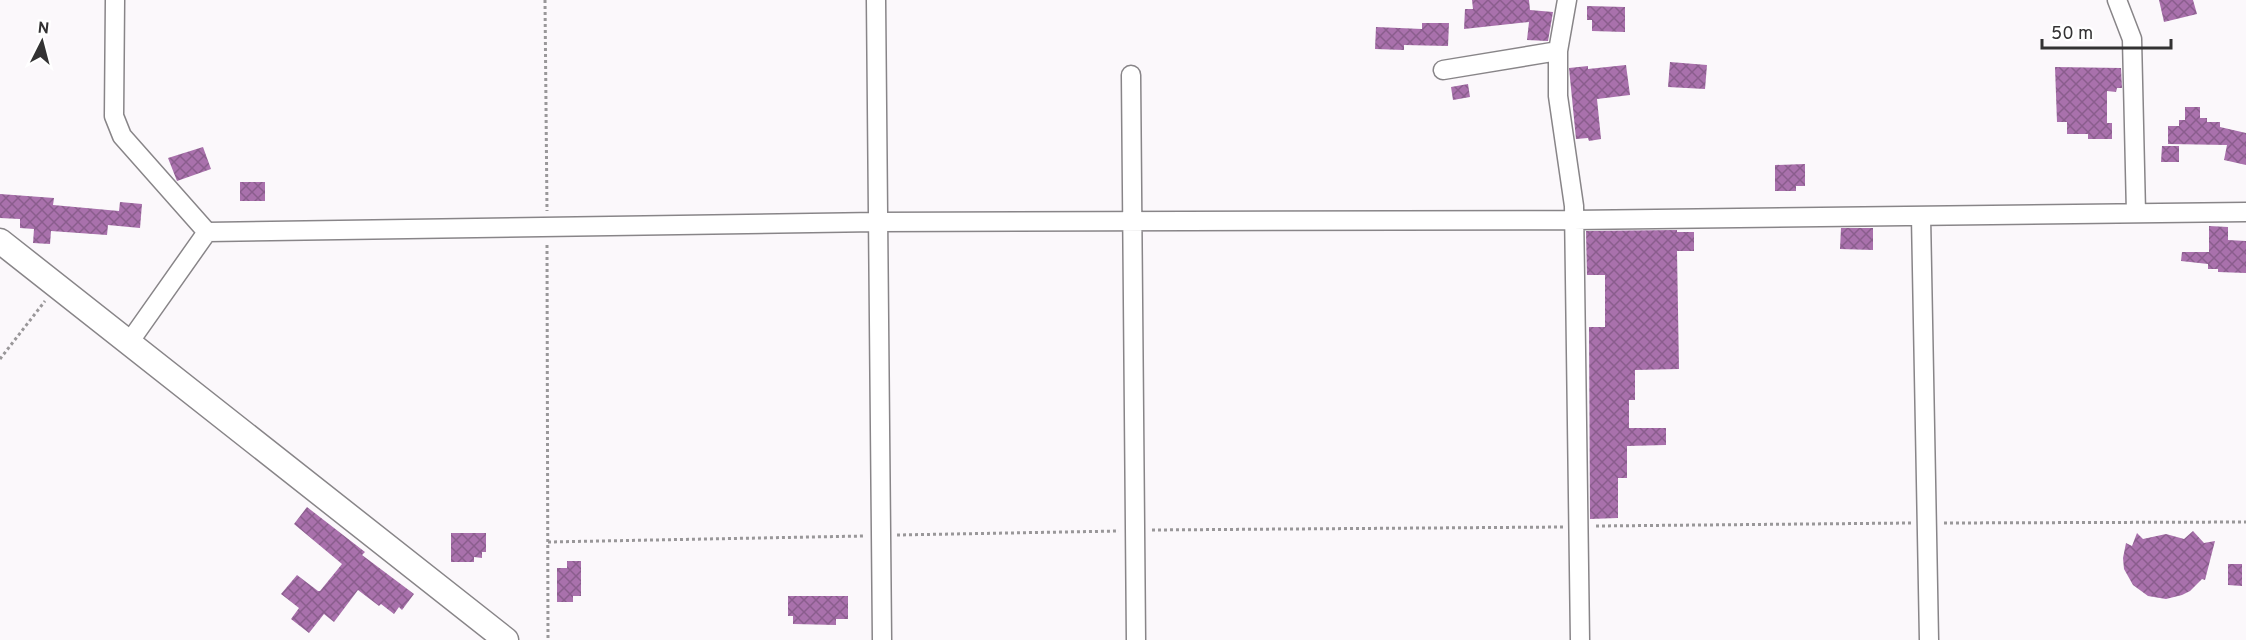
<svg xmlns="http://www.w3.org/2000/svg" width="2246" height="640" font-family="Overpass,sans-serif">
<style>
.building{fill:url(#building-cross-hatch)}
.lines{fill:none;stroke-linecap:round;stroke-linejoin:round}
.street-casing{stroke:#888588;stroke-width:21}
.secondary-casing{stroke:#888588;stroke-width:27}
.path{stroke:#999799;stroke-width:3;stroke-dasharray:3 3;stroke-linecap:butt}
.street{stroke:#fff;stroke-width:18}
.secondary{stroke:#fff;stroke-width:24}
</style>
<defs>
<pattern id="building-cross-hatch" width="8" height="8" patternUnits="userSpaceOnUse" patternTransform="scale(1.5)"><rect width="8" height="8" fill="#a971ac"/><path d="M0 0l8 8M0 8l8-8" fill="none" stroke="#8a5d8d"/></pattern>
</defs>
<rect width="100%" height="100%" fill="#fbf8fb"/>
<path class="building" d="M1472,0h57l1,10 23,2 -5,29 -21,-1 2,-18 -65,7 1,-20h8z
M2159,0h34l4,14 -33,8z
M1587,6l38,1v25l-33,-1v-11h-5z
M1422,23h27l-1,23 -44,-1v5l-29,-1 1,-22 46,2z
M1670,62l37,3 -2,24 -37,-2z
M1626,65l4,30 -33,4 4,40 -12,2 -1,-3 -12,1 -7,-71 19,-2v3z
M2055,67l66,1 1,20h-5l-1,4 -9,-1v32h5v16h-24v-5h-21v-12h-10z
M1468,84l2,13 -17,3 -2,-13z
M2185,107h15v11h7v4h13v5l26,6v32l-22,-5 3,-15 -59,-1v-18h11v-6h6z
M2162,146h17v16h-18z
M203,147l8,22 -34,12 -9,-23z
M1805,164v22h-9v5h-21v-26z
M240,182h25v19h-25z
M0,194l54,4 -1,7 66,6 1,-9 22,2 -2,24 -32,-3 -1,10 -56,-4 -1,13 -17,-1 1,-14 -14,-1v-9l-20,-1z
M2209,226l19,1v13l18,1v32l-28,-1v-3h-10v-5l-27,-3 1,-9h27z
M1841,228h32v22l-33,-1z
M1677,230v2h17v19h-17l2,118 -44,1v30h-6v28h37v17l-39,1v32h-9v40l-28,1 -1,-192h16v-52h-18l-1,-44z
M307,507l58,45 -3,3 52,39 -12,16 -3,-3 -5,7 -13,-10 -2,2 -21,-16 -24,32 -10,-8 -15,19 -18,-14 8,-11 -18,-14 16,-19 21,16h2l22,-27 -48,-40z
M2193,531l11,12 11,-2 -10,39 -3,-1 -12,12 -8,4 -16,4 -18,-3 -15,-11 -9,-16 -1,-11 3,-15 6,3 5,-13 6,6 23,-5 18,5z
M451,533h35v19h-4v6l-8,-1v5h-23z
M567,561h14v35h-8v6h-16v-34h10z
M2228,564h14v22l-14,-1z
M788,596h60v23h-12v6l-43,-1v-8h-5z"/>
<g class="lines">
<g class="street-casing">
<path id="street" d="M115,0l-1,116 8,20 85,96 -79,112
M876,0l6,640
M1567,0l-9,51v45l16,110 6,434
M2117,0l15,39 4,174
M1443,70l115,-19
M1131,75l5,565
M1921,216l8,424
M207,232l670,-10 696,-2 673,-8"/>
</g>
<g class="secondary-casing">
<path id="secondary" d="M0,241l506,399"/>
</g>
<path class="path" d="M545,0l2,211
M547,245l1,395
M0,359l45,-58
M1944,523l302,-1
M1596,526l315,-3
M1152,530l411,-3
M897,535l222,-4
M548,542l316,-6"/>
<use href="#street" class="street"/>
<use href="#secondary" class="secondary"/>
</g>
<g transform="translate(42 42) rotate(6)" stroke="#ffffff" stroke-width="4.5" paint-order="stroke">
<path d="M0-4.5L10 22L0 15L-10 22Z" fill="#333233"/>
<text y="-9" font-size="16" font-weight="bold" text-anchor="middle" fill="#333233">N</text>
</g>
<path d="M2042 39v9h129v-9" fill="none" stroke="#333233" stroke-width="3"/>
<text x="2051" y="39" font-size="18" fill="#333233" stroke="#ffffff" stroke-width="4.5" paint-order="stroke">50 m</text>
</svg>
